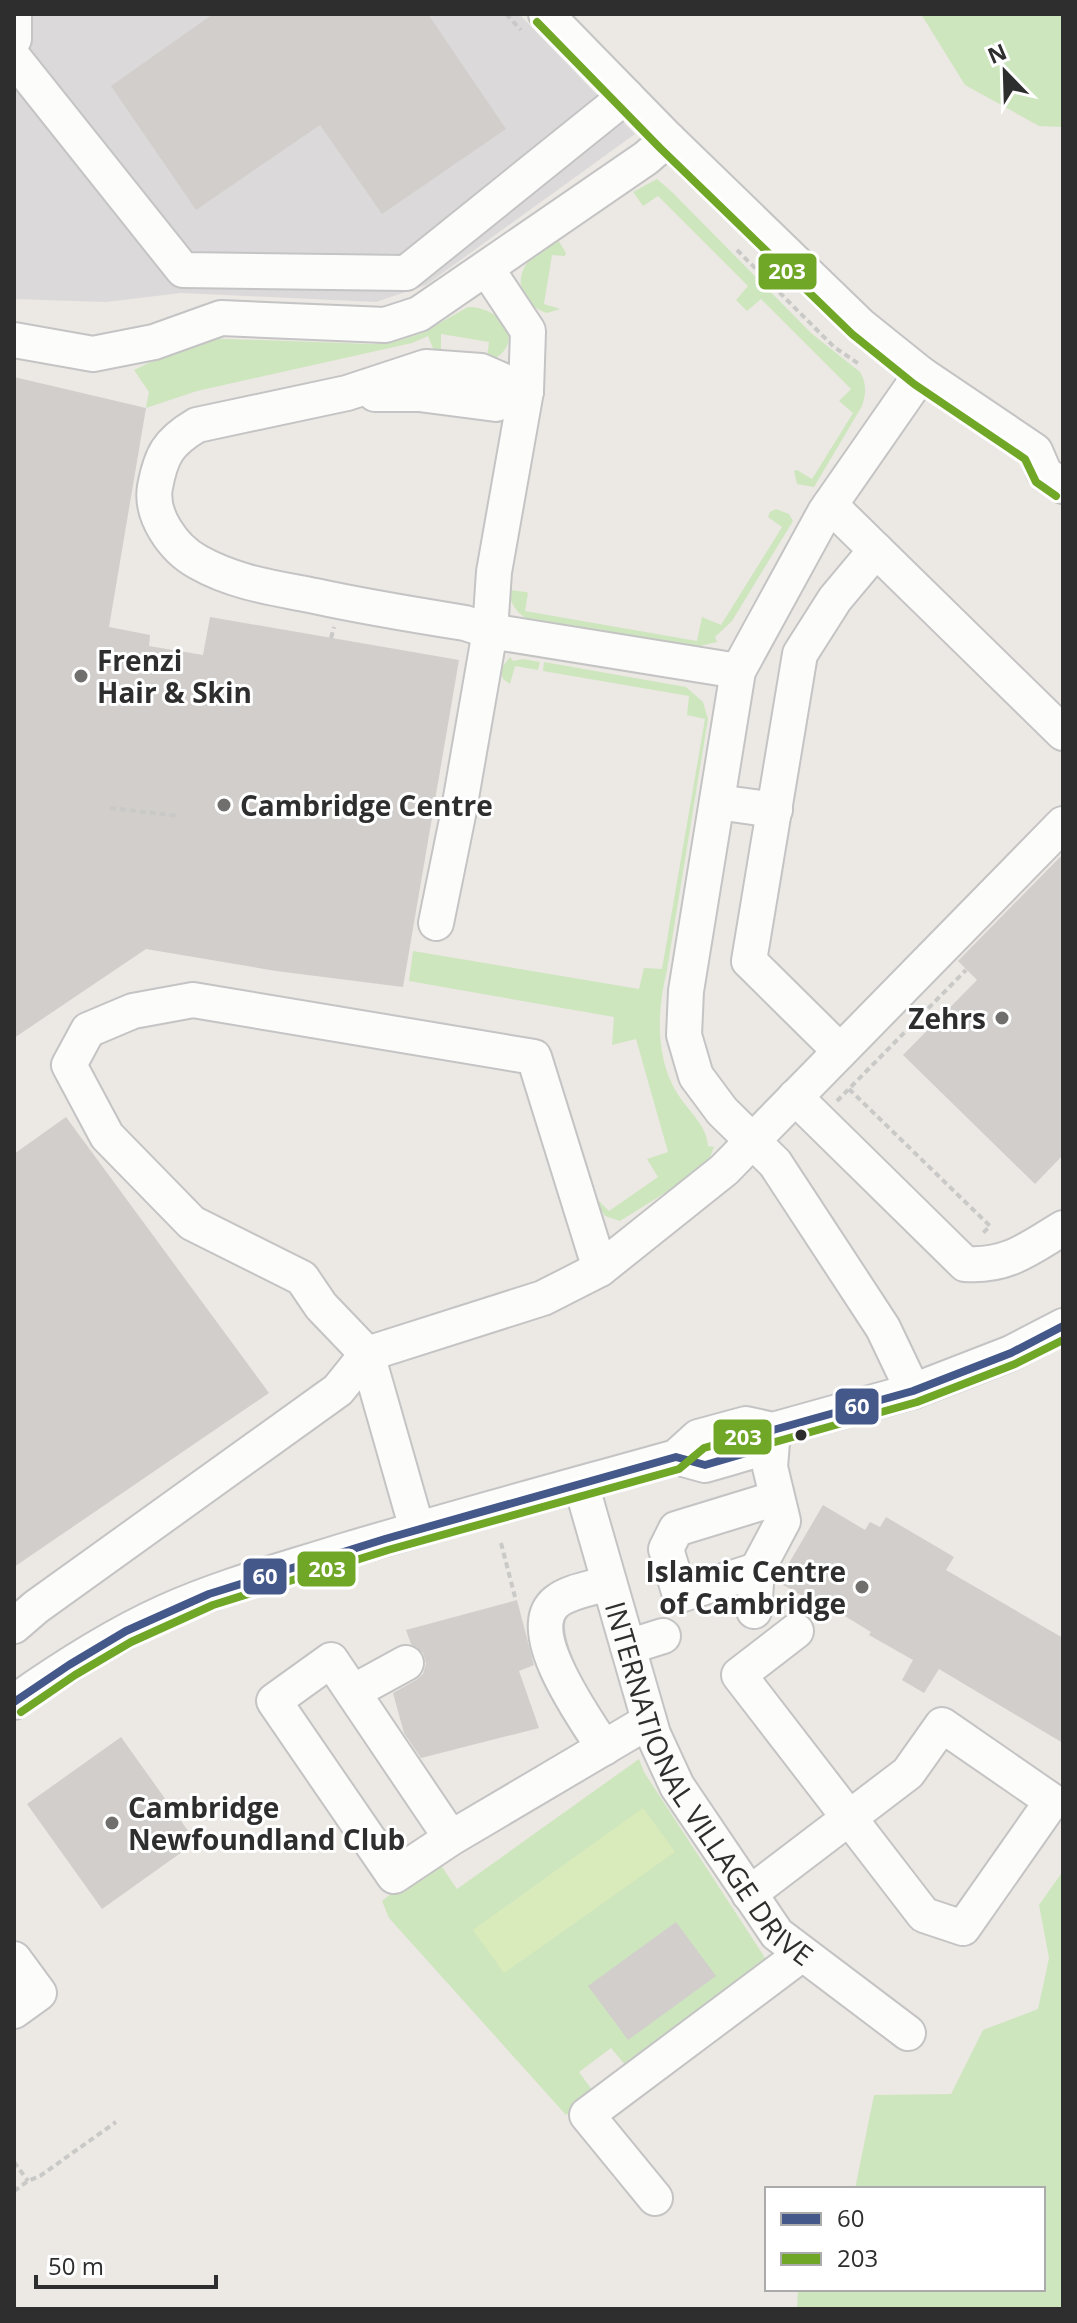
<svg xmlns="http://www.w3.org/2000/svg" width="1077" height="2323" font-family="'Open Sans',sans-serif">
<style>
.industrial{fill:#dcd9db}
.green{fill:#cee6be}
.pitch{fill:#d9eabb}
.building{fill:#d1cecb}
.lines{fill:none;stroke-linecap:round;stroke-linejoin:round}
.minor-casing{stroke:#c5c4c5;stroke-width:38}
.path{stroke:#c9c9c8;stroke-width:4;stroke-dasharray:6 4;stroke-linecap:butt}
.minor{stroke:#fcfcfb;stroke-width:34}
.bus-1-casing{stroke:#fff;stroke-width:14}
.bus-2-casing{stroke:#fff;stroke-width:14}
.bus-1{stroke:#44588a;stroke-width:8}
.bus-2{stroke:#71a727;stroke-width:8}
.poi-dot{fill:#706f6e;stroke:#fff;stroke-width:3}
.bus-dot{fill:#2e2e2e;stroke:#fff;stroke-width:3}
.labels{text-anchor:middle;dominant-baseline:central;stroke-width:6;stroke-linejoin:round;paint-order:stroke}
.poi-label{font-size:28px;font-weight:bold;fill:#2e2e2e;stroke:#fff;text-anchor:start}
.street-label{font-size:28px;fill:#2e2e2e;stroke:#fff}
.line-badge{stroke:#fff;stroke-width:3}
.badge-label{font-size:22px;text-anchor:middle;font-weight:bold;fill:#fff}
</style>
<rect width="100%" height="100%" fill="#ece8e4"/>
<path class="industrial" d="M14,14h505l116,120 -209,151 -50,17 -195,-9 -75,9 -92,-3z"/>
<path class="green" d="M921,14h142v113l-24,-1 -74,-41z
M657,179l15,13 139,141 49,39c7,12 6,22 2,34l-48,81 -17,-3 -3,-13 3,-1 15,9 41,-66 -14,-12 12,-12 -90,-90 -14,12 -11,-11 12,-14 -90,-90 -15,10 -10,-14z
M558,240l8,13 -1,3 -13,-1 -8,49 16,5 -13,4c-21,-6 -35,-30 -20,-50 8,-10 21,-16 31,-23z
M468,307c32,-1 61,36 22,54l-3,-4 2,-15 -48,-8v16l-6,3 -7,-17 -16,7 -215,48 -51,17 3,-16 -15,-22 67,-32 171,6 28,-4 22,-7z
M776,509l13,5 4,7 -61,100 -17,16 2,5 -25,6 -157,-26c-15,-5 -26,-16 -25,-32l16,2 2,1 -3,18 172,30 5,-24 19,8 61,-98 -14,-10 2,-5z
M510,657l3,4 10,-2 17,3 -2,8 -23,-4 -5,18 -7,-5 -3,-9z
M544,662l142,25 17,15 5,17 -41,251c-10,40 -12,87 10,123 11,18 30,32 31,53l6,1 -5,13 -20,18 -69,43 -15,-5 -7,-10v-6l11,11 49,-34 -11,-18 21,-7 -32,-113 -24,6 2,-28 -205,-36 4,-30 226,38 5,-21 18,1 43,-250 -18,-4 2,-19 -146,-25z
M639,1759l5,13 125,192 -143,102 -15,-18 -32,24 16,22 -29,21 -177,-197 -7,-17 54,-43 21,31z
M1063,1871v438h-266l1,-20h245v-100h-188l19,-94 77,-1 32,-64 55,-21 11,-51 -10,-53z"/>
<path class="pitch" d="M643,1808l32,44 -171,121 -31,-43z"/>
<path class="building" d="M213,14h215l78,115 -124,85 -62,-89 -124,85 -85,-124z
M14,377l132,31 -37,219 41,8 -1,11 54,9 7,-38 249,43 -56,327 -127,-16 -130,-22 -132,89z
M1063,854v301l-28,29 -132,-129 74,-75 -19,-19z
M66,1117l203,276 -255,174v-413z
M823,1505l42,25 5,-8 10,5 6,-10 68,40 -8,13 117,68v105l-124,-74 -15,24 -22,-13 11,-20 -44,-25 2,-3 -64,-39 -3,4 -26,-15z
M517,1600l17,65 -15,6 20,57 -118,30 -17,-25 -11,-40 23,-13 7,-6 3,-10 -3,-11 -12,-9 -5,-14z
M121,1737l75,105 -94,67 -75,-105z
M676,1922l40,54 -88,64 -40,-54z"/>
<g class="lines">
<g class="minor-casing">
<g id="minor">
<path d="M546,14l122,125 192,186 61,49 114,77 10,23 18,12"/>
<path d="M14,39v-25"/>
<path d="M14,58l169,212 223,3 220,-177"/>
<path d="M14,340l79,14 61,-12 67,-24 164,7 34,-11 227,-156 22,-19"/>
<path d="M526,391l-45,-20 -55,-4 -79,26 -150,32c-29,17 -36,30 -42,62 -5,29 19,62 43,75 37,21 77,26 117,34 50,11 100,19 150,27l25,8 248,40"/>
<path d="M375,394h44l77,10 30,-13"/>
<path d="M830,505l233,228"/>
<path d="M717,802l58,8"/>
<path d="M436,923l22,-108 32,-184 4,-59 32,-181 2,-60 -41,-62"/>
<path d="M840,1051l-91,-90 51,-307 35,-55 41,-49"/>
<path d="M795,1097l170,167c42,3 63,-15 98,-36"/>
<path d="M913,1391l-30,-63 -108,-165 -53,-52 -26,-35 -12,-41 2,-44 52,-320 87,-159 96,-138"/>
<path d="M676,1457l29,8 21,-6 27,-8 20,-21"/>
<path id="s1" d="M581,1484l72,250 24,52 100,148 131,99"/>
<path d="M417,1529l-50,-175 -46,-48 -19,-28 -110,-55 -85,-87 -38,-71 19,-35 45,-19 60,-11 341,57 66,212"/>
<path d="M757,1570l-77,25 -14,-46 10,-20 101,-31"/>
<path d="M754,1611l3,-41 26,-49 -13,-54 3,-37"/>
<path d="M14,1626l22,-19 302,-217 29,-36 176,-56 57,-29 124,-99 339,-346"/>
<path d="M628,1647l35,-11"/>
<path d="M353,1692l53,-29"/>
<path d="M14,1702c48,-34 98,-66 151,-90 58,-26 118,-42 178,-61 111,-33 222,-63 333,-94l22,-20 48,-13 27,6 140,-39 98,-38 52,-27"/>
<path d="M604,1748c-18,-28 -83,-117 -48,-146 13,-11 38,-14 53,-19"/>
<path d="M451,1838l-57,38 -120,-175 57,-41 120,178 198,-117"/>
<path d="M749,1894l159,-121 34,-48 110,76 -89,127 -39,-13 -185,-240 57,-44"/>
<path d="M14,1959l25,34 -25,18"/>
<path d="M655,2198l-68,-83 215,-161"/>
</g>
</g>
<path class="path" d="M506,14l15,16
M737,250l97,97 25,17
M331,638l3,-11
M110,808l69,8
M849,1089l141,137 -7,7
M837,1101l129,-131
M501,1543l14,54
M810,1609l6,-11
M14,2162l14,19
M14,2191l14,-10 12,-5 76,-54"/>
<use href="#minor" class="minor"/>
<g class="bus-1-casing">
<path id="bus-1" d="M14,1702l55,-37 57,-34 83,-37 176,-55 291,-82 29,8 48,-14 20,-21 140,-39 98,-38 52,-27"/>
</g>
<g class="bus-2-casing">
<path id="bus-2" d="M537,22l123,126 192,186 62,50 111,75 11,23 20,14
M21,1712l54,-37 56,-33 82,-37 175,-55 291,-81 25,-21 42,-12 29,6 142,-40 98,-38 48,-24"/>
</g>
<use href="#bus-1" class="bus-1"/>
<use href="#bus-2" class="bus-2"/>
</g>
<g class="poi-dot">
<circle cx="81" cy="676" r="8"/>
<circle cx="224" cy="805" r="8"/>
<circle cx="1002" cy="1018" r="8"/>
<circle cx="862" cy="1587" r="8"/>
<circle cx="112" cy="1823" r="8"/>
</g>
<circle class="bus-dot" cx="801" cy="1435" r="7"/>
<g class="labels">
<g class="poi-label">
<text x="97" y="660">Frenzi<tspan x="97" dy="32">Hair &amp; Skin</tspan></text>
<text x="240" y="805">Cambridge Centre</text>
<text x="986" y="1018" text-anchor="end">Zehrs</text>
<text x="846" y="1571" text-anchor="end">Islamic Centre<tspan x="846" dy="32">of Cambridge</tspan></text>
<text x="128" y="1807">Cambridge<tspan x="128" dy="32">Newfoundland Club</tspan></text>
</g>
<g class="street-label">
<text stroke="none"><textPath href="#s1" startOffset="330">INTERNATIONAL VILLAGE DRIVE</textPath></text>
</g>
</g>
<g class="line-badge">
<rect x="757" y="252" width="61" height="39" rx="8" fill="#71a727"/>
<rect x="834" y="1387" width="46" height="39" rx="8" fill="#44588a"/>
<rect x="712" y="1418" width="61" height="38" rx="8" fill="#71a727"/>
<rect x="296" y="1550" width="61" height="38" rx="8" fill="#71a727"/>
<rect x="242" y="1557" width="46" height="39" rx="8" fill="#44588a"/>
</g>
<g class="badge-label">
<text x="787" y="279">203</text>
<text x="857" y="1414">60</text>
<text x="743" y="1445">203</text>
<text x="327" y="1577">203</text>
<text x="265" y="1584">60</text>
</g>
<rect width="1077" height="2323" fill="none" stroke="#2e2e2e" stroke-width="32"/>
<rect x="765" y="2187" width="280" height="104" fill="#ffffff" stroke="#ababab" stroke-width="2"/>
<rect x="781" y="2213" width="40" height="12" fill="#44588a" stroke="#ababab" stroke-width="2"/>
<text x="837" y="2227" font-size="24" fill="#2e2e2e">60</text>
<rect x="781" y="2253" width="40" height="12" fill="#71a727" stroke="#ababab" stroke-width="2"/>
<text x="837" y="2267" font-size="24" fill="#2e2e2e">203</text>
<g transform="translate(1005 72) rotate(337)" stroke="#ffffff" stroke-width="6" paint-order="stroke">
<path d="M0-6L14 30L0 20L-14 30Z" fill="#2e2e2e"/>
<text y="-12" font-size="22" font-weight="bold" text-anchor="middle" fill="#2e2e2e">N</text>
</g>
<path d="M36 2275v12h180v-12" fill="none" stroke="#2e2e2e" stroke-width="4"/>
<text x="48" y="2275" font-size="24" fill="#2e2e2e" stroke="#ffffff" stroke-width="6" paint-order="stroke">50 m</text>
</svg>
